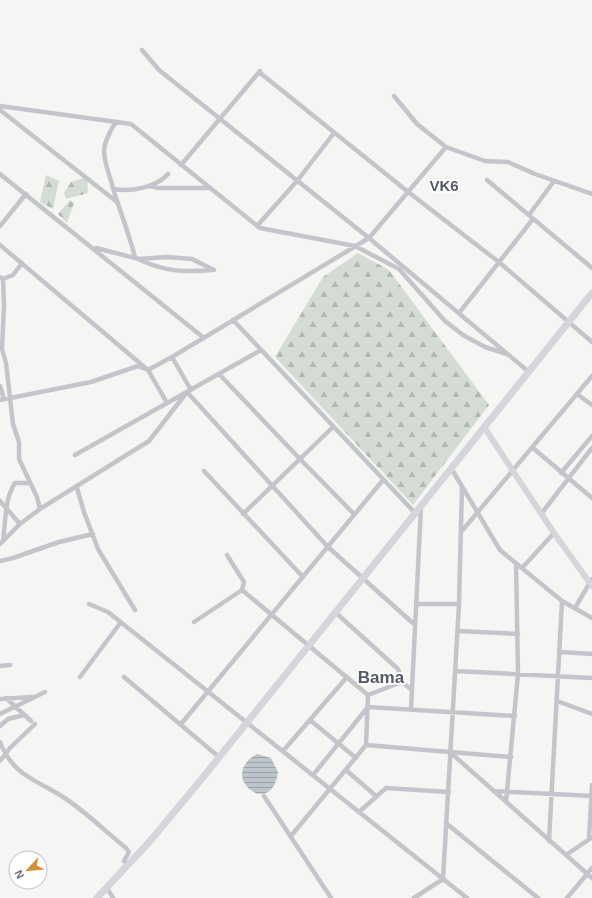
<svg xmlns="http://www.w3.org/2000/svg" width="592" height="898" font-family="Helvetica,sans-serif">
<style>
.forest{fill:url(#forest-firs)}
.water{fill:url(#water-rules)}
.lines{fill:none;stroke-linecap:round;stroke-linejoin:round}
.street{stroke:#c4c5ca;stroke-width:4.5}
.secondary{stroke:#d5d6dc;stroke-width:6}
.primary{stroke:#d5d6dc;stroke-width:7}
.labels{text-anchor:middle;dominant-baseline:central;stroke-width:4;stroke-linejoin:round;paint-order:stroke}
.quarter-label{font-size:15px;font-weight:bold;fill:#545967;stroke:#fff}
.district-label{font-size:17px;font-weight:bold;fill:#545967;stroke:#fff}
</style>
<defs>
<pattern id="forest-firs" width="22" height="20" patternUnits="userSpaceOnUse"><rect width="22" height="20" fill="#d5dcd5"/><path d="M5 1l3.5 6h-7zM16 11l3.5 6h-7z" fill="#b1b7b2"/></pattern>
<pattern id="water-rules" width="6" height="5" patternUnits="userSpaceOnUse"><rect width="6" height="5" fill="#bec4cb"/><path d="M0 2.5h6" fill="none" stroke="#9ea3aa"/></pattern>
</defs>
<rect width="100%" height="100%" fill="#f5f6f3"/>
<path class="forest" d="M46,175l13,6 -6,28 -13,-7z
M87,177l1,16 -22,6 -2,-6 7,-11z
M70,200l4,3 -7,20 -9,-9z
M358,253l31,17 100,135 -76,100 -138,-148 48,-80z"/>
<path class="water" d="M257,754l14,4 7,14c-6,48 -62,5 -21,-18z"/>
<g class="lines">
<path class="street" d="M142,50l17,20 210,168 160,134
M259,72l148,119 93,72 92,79
M394,96l23,28 29,23 39,14 23,1 27,12 57,20
M0,106l131,18 129,104 95,18 44,23 46,52 18,14 22,12 22,7
M0,110l117,92
M116,122c-5,7 -11,19 -12,28 0,11 4,21 7,31 7,26 18,51 24,77
M181,165l79,-94
M0,174l204,164
M487,180l105,88
M150,186l8,2h52
M113,189c17,3 43,-1 55,-15
M529,215l25,-34
M0,226l26,-32
M257,226l40,-45 37,-48
M0,245l148,125 19,33
M96,248l43,11 28,-2 25,2 22,11
M140,260c27,12 43,12 72,10
M0,277l3,2 1,26 -2,44 4,14 7,61 6,18v17l18,38 3,12
M3,279l10,-4 9,-12
M459,313l74,-94
M233,320l183,194
M172,357l19,33
M219,374l81,85 54,55
M0,386l4,13
M577,394l15,11
M0,400l91,-18 47,-16 10,4 24,-13 197,-119 77,-91
M533,448l59,50
M75,455l186,-105
M451,468l49,82 62,51 30,17
M204,471l99,106
M561,473l31,-37
M77,488l7,24 14,37 37,61
M0,501l20,23
M243,514l90,-87
M541,514l51,-66
M461,532l131,-156
M3,541c3,-20 1,-41 12,-58h14
M0,544l20,-20 20,-15 109,-68 38,-49 141,155 87,78
M0,561l13,-3 46,-16 34,-8
M522,568l32,-35
M242,590l126,105
M89,604l19,8 359,286
M416,604h43
M575,608l17,-29
M335,612l63,57 4,13 10,8
M194,622l48,-32 2,-8 -17,-27
M458,631l60,3
M561,652l31,2
M0,666l10,-1
M456,671l136,7
M80,677l41,-55
M124,677l95,80
M368,695l34,-13
M6,698l25,23
M0,699l32,-2
M557,701l35,13
M411,709l10,-202
M0,714l45,-22
M310,720l46,38
M181,724l202,-244
M0,726l8,-7 16,-4
M0,742c13,34 37,38 63,55 22,14 42,34 63,51l3,4 -5,9 4,4
M366,745l145,12
M283,751l64,-74
M451,753l141,125
M0,761l10,-13 25,-24
M346,770l30,26
M313,775l55,-68 147,9
M493,791l99,5
M264,796l67,102
M506,802l12,-128 -2,-111
M359,812l27,-24 63,4
M447,824l91,74
M291,836l75,-91 2,-50
M589,839l3,-54
M549,841l13,-240
M566,855l25,-17
M107,888l6,10
M414,898l29,-19 16,-275 3,-117
M567,898l25,-30"/>
<path class="secondary" d="M484,427l70,106 38,53"/>
<path class="primary" d="M97,898l54,-58 49,-59 392,-488"/>
</g>
<g class="labels">
<g class="quarter-label">
<text x="444" y="185">VK6</text>
</g>
<g class="district-label">
<text x="381" y="677">Bama</text>
</g>
</g>
<g transform="translate(28 870) rotate(243)"><circle r="19" fill="#ffffff" stroke="#c2c5cd"/>
<path d="M0-3L7 15L0 10L-7 15Z" fill="#d58e34"/>
<text y="-6" font-size="11" font-weight="bold" text-anchor="middle" fill="#676d81">N</text>
</g>
</svg>
